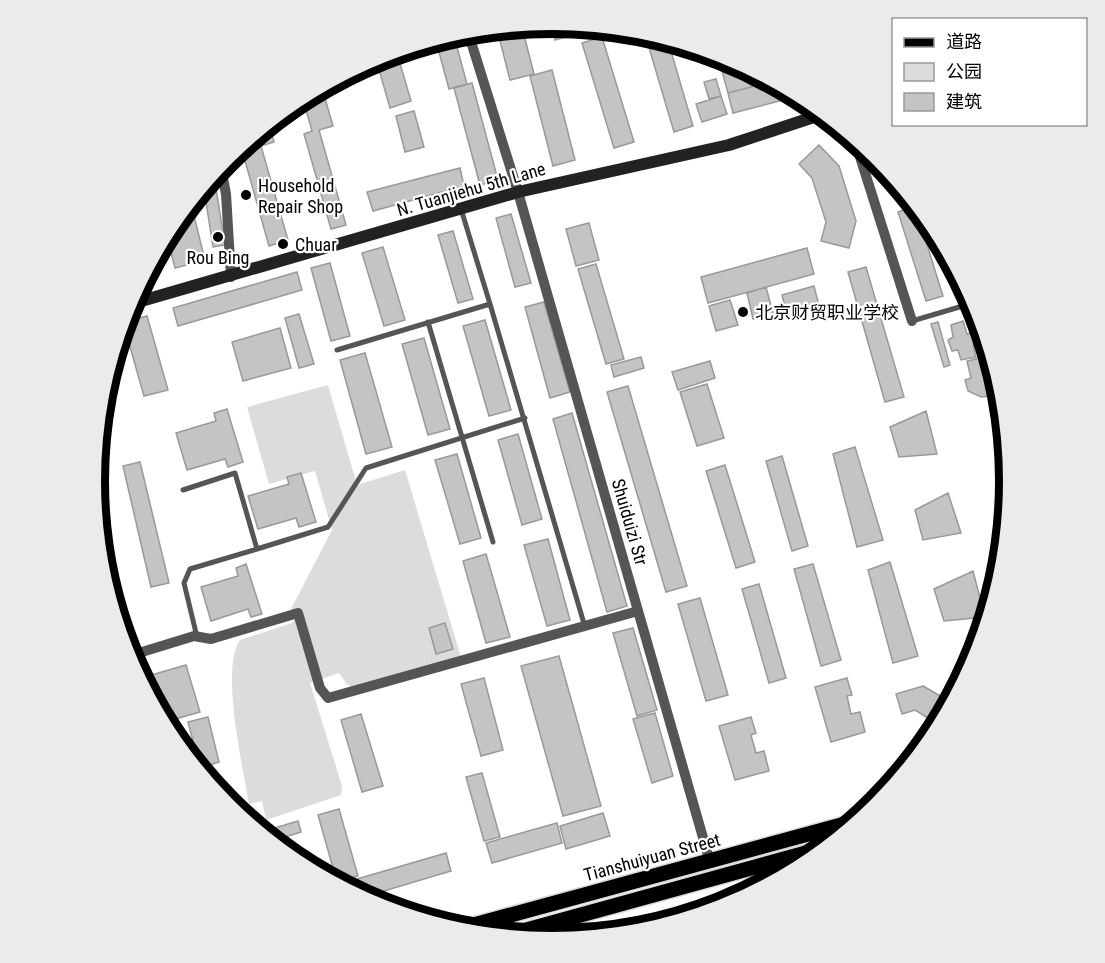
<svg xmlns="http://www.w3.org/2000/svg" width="1105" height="963" font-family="'Roboto Condensed','Noto Sans SC',sans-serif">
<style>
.green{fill:#dcdcdc}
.building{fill:#c4c4c4;stroke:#999;stroke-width:1.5}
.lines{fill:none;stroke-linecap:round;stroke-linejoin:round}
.primary-casing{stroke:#dbdbdb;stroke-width:18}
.lane{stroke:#555;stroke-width:5}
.street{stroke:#555;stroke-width:10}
.secondary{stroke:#222;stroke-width:12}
.primary{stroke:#000;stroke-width:15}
.poi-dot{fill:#000;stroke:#fff;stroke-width:2}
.labels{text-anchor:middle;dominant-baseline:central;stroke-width:4.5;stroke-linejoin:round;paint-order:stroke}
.poi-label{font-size:18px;fill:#000;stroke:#fff;text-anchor:start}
.street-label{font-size:18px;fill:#000;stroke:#fff}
.rim{fill:none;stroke:#000;stroke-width:8}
</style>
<rect width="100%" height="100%" fill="#fff"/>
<path class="green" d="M328,385l29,100 48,-15 58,194 -102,30 -15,-11 -7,-10 -29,10 32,103 -1,9 -75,25 -4,-19 -13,3c-6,-37 -29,-135 -9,-164l52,-17 4,-5 -6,-7 42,-81 -17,-59 -46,13 -22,-77z"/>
<path class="building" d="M558,24l38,4 -41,12 -4,-14z
M522,27l12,47 -24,6 -13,-51z
M645,34l23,7 25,85 -19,6z
M454,36l13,48 -18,5 -13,-48z
M602,37l32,105 -20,6 -32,-105z
M397,53l14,48 -21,7 -14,-49z
M718,56l27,12 6,19 -23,6z
M552,70l23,90 -22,6 -23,-90z
M716,79l5,17 -12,3 -5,-17z
M771,82l24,15 -62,16 -5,-20z
M472,83l26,97 -18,5 -26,-97z
M322,88l11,38 -14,4 27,95 -15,4 -27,-95 8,-3 -9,-32z
M721,96l6,18 -25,8 -6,-18z
M414,111l10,36 -19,5 -9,-36z
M269,125l5,17 -13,4 27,94 -19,6 -27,-96 5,-2 -1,-4z
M819,145l20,21 17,55 -7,27 -28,-7 5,-19 -14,-44 -13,-14z
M460,168l4,18 -91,25 -6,-19z
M214,176l11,69 -12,2 -9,-58z
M915,206l28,90 -17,5 -28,-89z
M193,212l12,48 -30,8 -8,-31 16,-22z
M511,214l20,69 -16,4 -19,-69z
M589,223l10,37 -23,6 -10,-37z
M453,231l20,68 -15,4 -20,-68z
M383,247l22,73 -21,6 -22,-73z
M807,248l7,26 -106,29 -7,-26z
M330,263l20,73 -19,5 -20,-73z
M596,264l28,95 -18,5 -28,-95z
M866,267l38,130 -19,5 -37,-130z
M956,270l12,22 -11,3 -6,-24z
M297,272l5,18 -124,36 -5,-18z
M814,286l4,16 -32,9 -4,-16z
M766,287l7,26 -20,6 -6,-26z
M730,300l8,25 -22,6 -7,-25z
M544,302l26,90 -20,6 -25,-91z
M299,314l15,50 -15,4 -14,-50z
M147,316l21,74 -24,6 -20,-70 1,-4z
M485,320l26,90 -22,6 -26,-90z
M963,321l4,13 10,-3 4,9 -8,6 3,11 -15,3 -3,-10 -6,1 -4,-11 5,-3 -2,-12z
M938,322l12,43 -6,2 -13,-43z
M280,328l11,40 -48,13 -11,-39z
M424,338l26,91 -22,6 -26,-91z
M365,353l27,94 -26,7 -26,-94z
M641,357l3,11 -30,9 -3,-12z
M980,358l4,13 10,-3 4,14 -11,3 2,11 -8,1 -13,-6 -3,-11 6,-2 -4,-17z
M710,361l5,17 -37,12 -6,-18z
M707,384l17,54 -27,8 -17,-54z
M628,386l59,200 -21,6 -59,-200z
M227,409l16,53 -15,5 -3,-8 -38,11 -11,-37 40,-12 -2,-8z
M926,411l11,43 -38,3 -9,-30z
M572,413l55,193 -20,6 -54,-193z
M518,434l24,85 -20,6 -24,-85z
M855,447l28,93 -26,7 -24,-93z
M457,454l24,84 -21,6 -25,-84z
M782,456l26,90 -16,5 -26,-90z
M140,462l29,121 -18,4 -28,-121z
M725,465l30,97 -19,6 -30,-97z
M301,473l15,49 -17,5 -3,-9 -38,11 -10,-33 41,-12 -2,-7z
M948,493l13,40 -38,7 -8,-30z
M548,539l22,81 -23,6 -23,-81z
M486,554l24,83 -24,6 -23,-82z
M890,562l28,94 -25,7 -25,-93z
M246,564l16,50 -11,3 -3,-8 -37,12 -10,-34 37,-11 -2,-8z
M813,564l28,96 -20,6 -27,-97z
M973,571l12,46 -41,4 -10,-32z
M759,584l27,94 -17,5 -27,-94z
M700,598l28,97 -22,6 -28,-97z
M445,623l8,26 -17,5 -7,-26z
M633,628l24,82 -20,6 -24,-83z
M559,656l42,150 -38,10 -42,-150z
M186,665l14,47 -35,10 -24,-44z
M484,678l19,72 -22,6 -20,-72z
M847,678l5,17 -5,1 4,18 9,-2 5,20 -34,10 -16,-55z
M923,686l28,16 -12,23 -24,-15 -13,4 -6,-20z
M655,713l18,63 -21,7 -19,-64z
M361,714l22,72 -21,6 -21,-72z
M208,717l11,45 -19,6 -12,-46z
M751,717l5,16 -5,2 5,18 8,-2 5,20 -34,9 -16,-54z
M212,773l5,17 -12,-14z
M482,773l18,64 -16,4 -18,-64z
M339,809l19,67 -21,6 -19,-67z
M603,813l7,23 -44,13 -6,-23z
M298,821l3,11 -28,9 -6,-5 -2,-5z
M557,823l5,20 -70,20 -6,-20z
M446,853l5,18 -87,26 -24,-13z
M755,888v2l-22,11 -2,-6z
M714,900l2,8 -19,5 -2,-8z
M679,911l2,7 -40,12 -46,5z"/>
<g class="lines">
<g class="primary-casing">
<path id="primary" d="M459,929l397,-108
M508,935l316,-87"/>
</g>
<path class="lane" d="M490,304l95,323
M912,321l61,-18
M428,322l65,220
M337,350l153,-46 -29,-95
M183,490l52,-17 22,76 -67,20 -6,14 13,54
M257,549l71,-22 38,-59 159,-50
M112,597l5,-2 15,60"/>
<path class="street" d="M468,32l50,160 192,670
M855,141l57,180
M221,168l5,26 5,83
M129,656l65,-20 17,3 87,-26 22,75 8,10 310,-87
M247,820l8,-2"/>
<path class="secondary" d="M131,304l387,-112 211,-47 94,-31"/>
<use href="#primary" class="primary"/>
</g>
<g class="poi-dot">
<circle cx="246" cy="195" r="6"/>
<circle cx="218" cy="237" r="6"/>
<circle cx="283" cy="244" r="6"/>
<circle cx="743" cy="312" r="6"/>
</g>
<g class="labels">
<g class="poi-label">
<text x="258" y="185">Household<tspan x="258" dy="21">Repair Shop</tspan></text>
<text x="295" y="244">Chuar</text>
<text x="218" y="257" text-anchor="middle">Rou Bing</text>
<text x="755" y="312">北京财贸职业学校</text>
</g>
<g class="street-label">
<text transform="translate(471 189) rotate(-16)">N. Tuanjiehu 5th Lane</text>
<text transform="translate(630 522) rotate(74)">Shuiduizi Str</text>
<text transform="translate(652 857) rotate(-15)">Tianshuiyuan Street</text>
</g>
</g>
<path d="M0 0H1105V963H0ZM105 481a447 447 0 1 1 894 0a447 447 0 1 1-894 0Z" fill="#ebebeb" fill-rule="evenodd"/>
<path class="rim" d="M105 481a447 447 0 1 1 894 0a447 447 0 1 1-894 0Z"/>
<rect x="892" y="18" width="195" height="108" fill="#ffffff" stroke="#999999" stroke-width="1.5"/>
<rect x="904" y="38" width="30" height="9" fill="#000000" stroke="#999999" stroke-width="1.5"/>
<text x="946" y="48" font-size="18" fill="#000000">道路</text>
<rect x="904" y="63" width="30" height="18" fill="#dcdcdc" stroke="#999999" stroke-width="1.5"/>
<text x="946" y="78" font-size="18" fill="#000000">公园</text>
<rect x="904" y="93" width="30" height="18" fill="#c4c4c4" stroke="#999999" stroke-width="1.5"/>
<text x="946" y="108" font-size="18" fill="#000000">建筑</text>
</svg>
